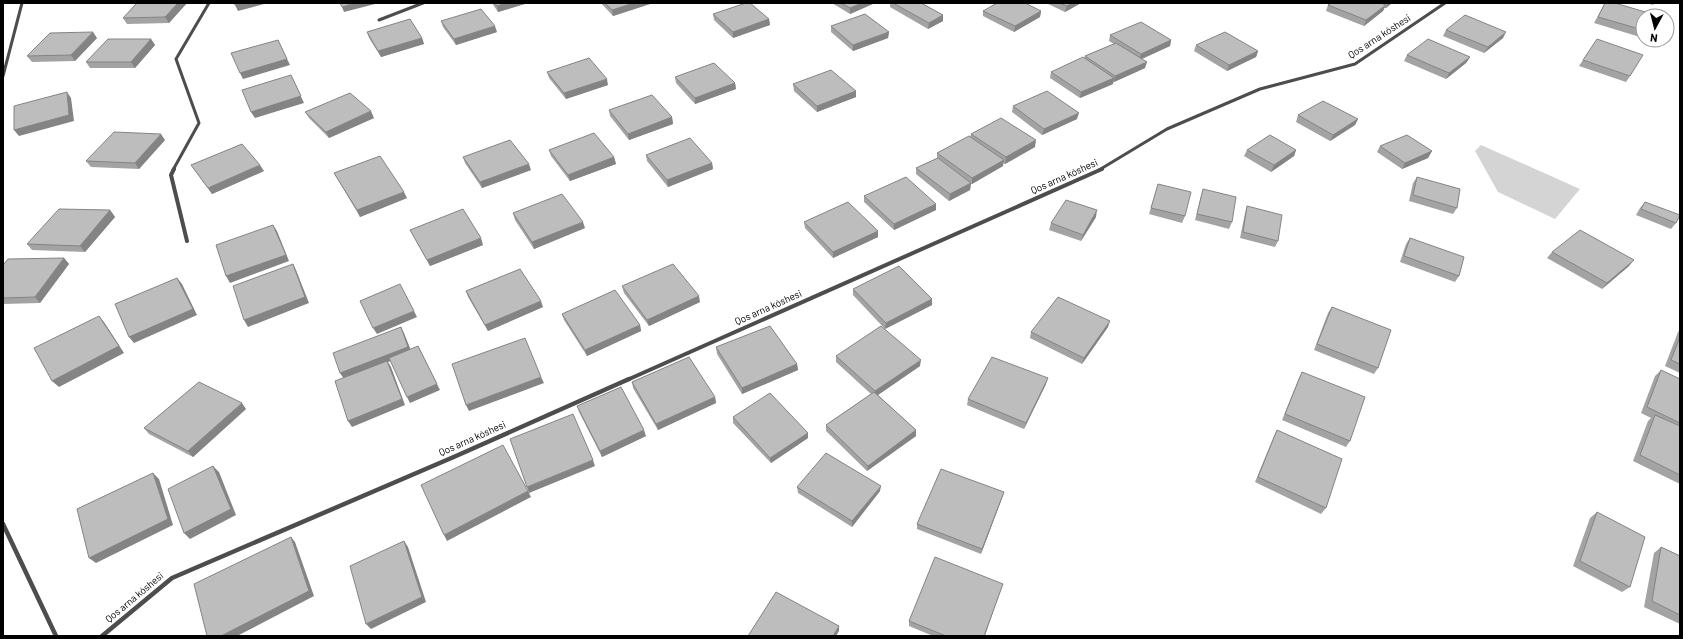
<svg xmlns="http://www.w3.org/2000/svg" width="1683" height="639" font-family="Barlow,sans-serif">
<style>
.green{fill:#d4d4d4}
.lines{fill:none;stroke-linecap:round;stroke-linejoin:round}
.street-far2{stroke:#4d4d4d;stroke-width:3}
.street-far1{stroke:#4d4d4d;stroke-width:4}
.street{stroke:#4d4d4d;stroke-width:4.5}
.wall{fill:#a3a3a3}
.shaded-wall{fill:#848484}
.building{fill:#bdbdbd;stroke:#848484}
.labels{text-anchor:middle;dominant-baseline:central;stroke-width:3;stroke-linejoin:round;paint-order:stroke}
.street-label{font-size:10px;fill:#000;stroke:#fff}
</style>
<rect width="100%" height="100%" fill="#fff"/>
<path class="green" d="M1481,145l99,44 -25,30 -57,-27 -23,-41z"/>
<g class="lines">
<path class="street-far2" d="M379,20l44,-17
M3,76l19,-73
M173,170l26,-47 -23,-64 33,-56
M1099,170l68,-41 93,-40 95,-25 90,-61"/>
<path class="street-far1" d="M174,169l-3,6 16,66
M627,380l475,-211"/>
<path class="street" d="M3,524l53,112
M102,636l70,-58 284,-122 173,-77"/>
</g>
<path class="wall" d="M137,3h50l-18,20 -42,1 -4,-6z
M492,3h36l-30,9z
M601,3h49v1l-37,12z
M832,3h43l-25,11z
M890,3h31l22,12v6l-15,8 -38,-22z
M1046,3h35l-16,9z
M1331,3h61l-6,5h-2l-1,3 -19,15 -38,-15 2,-6z
M1605,3h10l28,13v16l-3,5 -46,-14z
M1647,3h8l-2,2z
M983,11h58l-1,6 -26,15 -31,-16z
M713,14l56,5 1,6 -37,13 -19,-18z
M441,21l56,11 -41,13 -13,-18z
M831,26l58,6 -1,6 -35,13 -22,-19z
M1446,30l57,8 -19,15 -41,-17z
M367,32l55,6 2,6 -43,13 -12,-19z
M1110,35l61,5 -1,6 -28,13 3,9 -31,14h-1v2l-33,14 -30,-20 1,-6 33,-14 1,-2 29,-12 -5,-3z
M97,38l-22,23 -43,1 -5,-6z
M151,39l4,6 -20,23h-45l-4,-6z
M1196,45l62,6 -2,6 -29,14 -33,-20z
M1407,55l63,2 -4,6 -20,16 -42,-18z
M1583,60l47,16 -4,6 -47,-16z
M547,72l61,13 -42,14 -17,-21z
M675,77l60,6 1,6 -41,15 -19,-21z
M793,84l63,7v6l-39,15 -23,-21z
M1013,106l64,13 -35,16 -30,-23z
M609,110l63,7 1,7 -44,16 -19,-24z
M305,112l69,6 -45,20 -20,-20z
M1298,115l60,4 -3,6 -25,16 -34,-19z
M971,134l64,13 -30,17 -2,-1v3l-31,18h-1l-1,6 -21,11 -33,-27v-6l21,-10v-5l33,-16z
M165,140l-26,29 -48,-2 -5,-6z
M1380,146l52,5 -4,7 -26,11 -25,-17z
M549,150l65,7 2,7 -46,17 -19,-25z
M1247,150h49l-2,6 -23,16 -27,-16z
M646,155l66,8 1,6 -45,18 -21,-26z
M463,157l68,13 -49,18 -17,-25z
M191,165l73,6 -52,23z
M334,173l73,25 -47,19z
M1417,177l40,31 -4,6 -44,-13 4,-18z
M1158,184l27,32 -3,7 -33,-9z
M1203,189l29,33 -3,7 -34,-9 6,-24z
M864,196l72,8v6l-42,20 -30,-28z
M1645,202l31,21 -5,6 -35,-14 4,-7z
M1247,206l31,35 -3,6 -35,-9 5,-25z
M110,210l5,7 -30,35 -53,-2 -5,-6z
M513,213l72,15 -51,21 -19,-29z
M1096,217l-15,24 -32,-11 2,-7z
M804,222l74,15 -45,21 -28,-30z
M410,230l73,15 -53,21z
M1410,238l49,38 -4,6 -55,-20 6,-18z
M1552,252l77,14 -27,23 -55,-31z
M64,258l5,6 -29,39 -37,1v-39z
M622,286l78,16 -51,24 -25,-33z
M853,289l79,10v6l-47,24 -32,-34z
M466,291l77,16 -55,24 -20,-34z
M1332,307l46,61 -4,6 -60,-24 14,-37z
M562,314l78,11 1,6 -54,25 -23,-36z
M1108,327l-26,37 -52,-26 1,-6z
M1680,330v43l-15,-7 13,-34z
M716,347l81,17 1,6 -56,24 -25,-40z
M836,356l84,10 -42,29 38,35v6l-49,35 -41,-40v-6l45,-31 -35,-32z
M1661,370l19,9v105l-47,-23 15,-40 3,-3 -10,-5 14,-37z
M1302,372l48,69 -4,6 -64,-27 17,-42z
M632,382l83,15 1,6 -58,27 -25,-42z
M1046,384l-22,45 -57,-24 1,-6z
M577,406l69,30 -44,21 -23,-45z
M246,409l-53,48 -44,-23 -5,-6z
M733,417l75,16v5l-37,25 -38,-40z
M1277,430l49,78 -5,6 -66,-32 19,-46z
M797,487l83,4 -28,36 -54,-34z
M1004,492l-2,6 -21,56 -64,-25v-5z
M1597,512l33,75 -8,5 -49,-26 17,-48z
M1661,547l19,9v68l-36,-17 10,-54z
M1001,589l-16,47h-52l-24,-10v-5z"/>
<path class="shaded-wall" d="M178,3h9l-18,20 -4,-6z
M243,3h25l-30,8 -3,-6z
M355,3h24l-35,9 -2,-5z
M506,3h22l-30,9 -1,-6z
M634,3h16v1l-37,12 -1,-6z
M862,3h13l-25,11v-6z
M1072,3h9l-16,9 2,-6z
M1388,3h4l-6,5z
M1386,5l-3,6 -19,15 2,-6z
M1041,11l-1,6 -26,15 1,-6z
M943,15v6l-15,8 1,-6z
M769,19l1,6 -37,13v-6z
M495,26l2,6 -41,13 -2,-6z
M93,32l4,6 -22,23 -4,-6z
M889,32l-1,6 -35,13v-6z
M1506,32l-3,6 -19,15 4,-6z
M422,38l2,6 -43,13 -3,-6z
M151,39l4,6 -20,23 -4,-6z
M278,40l12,25 -47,14 -3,-6z
M1171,40l-1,6 -31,14 2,-6z
M1258,51l-2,6 -29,14 2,-6z
M1470,57l-4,6 -20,16 3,-6z
M1147,62l-2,6 -31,14 1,-6z
M291,75l13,28 -49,15 -4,-6z
M1114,78l-1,6 -33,14 1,-6z
M607,79l1,6 -42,14 -2,-6z
M735,83l1,6 -41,15v-6z
M856,91v6l-39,15v-6z
M67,92l4,6 3,23 -55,15 -5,-6z
M371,111l3,7 -45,20 -3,-6z
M1079,113l-2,6 -35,16 2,-6z
M672,117l1,7 -44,16 -1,-6z
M1358,119l-3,6 -25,16 3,-6z
M161,134l4,6 -26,29 -4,-6z
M1036,140l-1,7 -30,17 1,-7z
M1296,150l-2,6 -23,16 3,-7z
M1432,151l-4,7 -26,11 3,-6z
M614,157l2,7 -46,17 -2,-6z
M1004,160l-1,6 -31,18v-6z
M712,163l1,6 -45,18 -1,-7z
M529,164l2,6 -49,18 -2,-6z
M260,165l4,6 -52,23 -4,-6z
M971,183l-1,7 -21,11 1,-7z
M404,192l3,6 -47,19 -3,-7z
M936,204v6l-42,20v-6z
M110,210l5,7 -30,35 -5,-6z
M1097,210l-1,7 -15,24 2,-6z
M583,222l2,6 -51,21 -2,-7z
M273,225l4,6 12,30 -59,22 -4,-7z
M878,231v6l-45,21v-6z
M481,238l2,7 -53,21 -3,-6z
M64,258l5,6 -29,39 -5,-6z
M1634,260l-5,6 -27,23 5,-6z
M293,264l3,6 13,33 -61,24 -4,-7z
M177,278l5,6 15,31 -63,28 -5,-6z
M699,296l1,6 -51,24 -2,-6z
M932,299v6l-47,24 1,-6z
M541,301l2,6 -55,24 -3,-6z
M414,311l3,6 -40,17 -4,-6z
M99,316l5,6 20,31 -65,34 -7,-6z
M1110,321l-2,6 -26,37 2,-6z
M640,325l1,6 -54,25 -2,-6z
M401,327l3,6 8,20 -24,9 3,5 14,38 -53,22 -4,-6 -4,-42 -4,-6z
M418,346l22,44 -30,13 -3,-6z
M921,360l-1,6 -45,31v-6z
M797,364l1,6 -56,24v-6z
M541,377l3,6 -75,28 -3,-6z
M1048,378l-2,6 -22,45 2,-6z
M715,397l1,6 -58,27 -2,-6z
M242,403l4,6 -53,48 -5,-6z
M644,430l2,6 -44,21 -2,-6z
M916,430v6l-49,35 1,-5z
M808,433v5l-37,25 -1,-5z
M593,460l2,6 -66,27 -2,-6z
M213,466l6,6 17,43 -46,24 -6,-6z
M153,473l6,6 14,46 -77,38 -7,-5z
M881,486l-1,5 -28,36v-6z
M528,491l3,6 -84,44 -3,-6z
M1004,492l-2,6 -21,56 1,-5z
M291,537l4,5 19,54 -77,40h-16z
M404,541l4,6 18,55 -55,27 -5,-5z
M839,626v5l-3,5h-3z"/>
<path class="building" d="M137,3h41l-13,14 -42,1z
M234,3h9l-8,2z
M340,3h15l-13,4z
M495,3h11l-9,3z
M605,3h29l-22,7z
M746,3h4l19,16 -36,13 -20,-18z
M841,3h21l-12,5z
M893,3h28l22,12 -14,8z
M997,3h28l16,8 -26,15 -32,-15z
M1060,3h12l-5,3z
M1331,3h49l6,2 -20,15 -38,-15z
M1605,3h10l37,11 -1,2h-8v14l-45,-13z
M481,9l14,17 -41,13 -13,-18z
M865,14l24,18 -36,13 -22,-19z
M1465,15l41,17 -18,15 -42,-17z
M410,19l12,19 -44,13 -11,-19z
M1141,22l30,18 -30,14 -31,-19z
M93,32l-22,23 -44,1 23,-23z
M1225,32l33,19 -29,14 -33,-20z
M108,39h43l-20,23h-45z
M1428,39l42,18 -21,16 -42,-18z
M1597,39l46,16 -13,21 -47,-16z
M278,40l9,19 -47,14 -9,-20z
M1116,43l31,19 -32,14 -30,-20z
M1083,57l31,21 -33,14 -30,-20z
M589,58l18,21 -43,14 -17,-21z
M714,63l21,20 -40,15 -20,-21z
M831,70l25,21 -39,15 -24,-22z
M291,75l10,21 -50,16 -9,-22z
M1047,91l32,22 -35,16 -31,-23z
M67,92l2,23 -55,15v-24z
M350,93l21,18 -45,21 -21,-20z
M652,95l20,22 -44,17 -19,-24z
M1323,101l35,18 -25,16 -35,-20z
M1001,118l35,22 -30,17 -35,-23z
M114,132l47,2 -26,29 -49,-2z
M594,133l20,24 -46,18 -19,-25z
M1270,135l26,15 -22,15 -27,-15z
M1407,135l25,16 -27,12 -25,-17z
M969,136l35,24 -32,18 -35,-25z
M690,138l22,25 -45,17 -21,-25z
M510,140l19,24 -49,18 -17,-25z
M242,144l18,21 -52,23 -17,-23z
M380,156l24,36 -47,18 -23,-37z
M938,158l33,25 -21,11 -34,-26z
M906,177l30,27 -42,20 -30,-28z
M1417,177l43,12 -3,19 -44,-13z
M1158,184l33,8 -6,24 -34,-8z
M1203,189l33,8 -4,25 -35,-8z
M562,194l21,28 -51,20 -19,-29z
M1066,200l31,10 -14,25 -32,-12z
M848,202l30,29 -45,21 -29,-30z
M1645,202l35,13 -4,8 -35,-14z
M1247,206l35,9 -4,26 -35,-9z
M59,209l51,1 -30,36 -53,-2z
M463,209l18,29 -54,22 -17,-30z
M273,225l13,30 -60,21 -10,-31z
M1580,230l54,30 -27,23 -55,-31z
M1410,238l54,19 -5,19 -55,-20z
M64,258l-29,39 -32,1v-33l5,-6z
M293,264l12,33 -61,23 -11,-34z
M673,264l26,32 -52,24 -25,-34z
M899,266l33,33 -46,24 -33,-34z
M520,269l21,32 -56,24 -19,-34z
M177,278l16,31 -64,28 -14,-33z
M400,284l14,27 -41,17 -13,-27z
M615,290l25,35 -55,25 -23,-36z
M1058,297l52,24 -26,37 -53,-26z
M1332,307l59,23 -13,38 -61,-24z
M99,316l20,30 -67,35 -18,-33z
M770,326l27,38 -55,24 -26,-41z
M881,326l40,34 -46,31 -39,-35z
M401,327l7,20 -68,26 -7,-20z
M1680,337v27l-9,-4z
M525,338l16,39 -75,28 -14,-41z
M418,346l19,38 -30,13 -18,-39z
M689,357l26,40 -59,27 -24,-42z
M992,357l56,21 -22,45 -58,-24z
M387,361l15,38 -54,22 -13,-40z
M1661,370l19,9v44l-33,-16z
M1302,372l63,25 -15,44 -65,-27z
M199,382l43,21 -54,48 -44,-23z
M621,387l23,43 -44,21 -23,-45z
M874,392l42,38 -48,36 -42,-41z
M770,393l38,40 -38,25 -37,-41z
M573,414l20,46 -66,27 -17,-48z
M1655,415l25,11v49l-40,-20z
M1277,430l65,29 -16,49 -68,-31z
M503,445l25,46 -84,44 -23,-50z
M826,453l55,33 -29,35 -55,-34z
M213,466l18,43 -47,24 -16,-44z
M941,469l63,23 -22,57 -65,-25z
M153,473l15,46 -79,39 -12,-49z
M1597,512l48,25 -15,50 -50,-26z
M291,537l18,54 -88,45h-14l-13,-52z
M404,541l18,56 -56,27 -16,-58z
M1661,547l19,9v59l-28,-14z
M935,557l68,27 -19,52h-38l-37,-15z
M776,592l63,34 -6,10h-85z"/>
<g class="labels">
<g class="street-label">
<text transform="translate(1379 36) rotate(-33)">Qos arna kóshesi</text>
<text transform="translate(1064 176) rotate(-24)">Qos arna kóshesi</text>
<text transform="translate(768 307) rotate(-24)">Qos arna kóshesi</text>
<text transform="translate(472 438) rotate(-24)">Qos arna kóshesi</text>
<text transform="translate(134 597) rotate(-40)">Qos arna kóshesi</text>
</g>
</g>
<rect width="1683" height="639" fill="none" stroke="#000000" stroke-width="8"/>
<g transform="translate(1655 28) rotate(187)"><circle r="19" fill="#ffffff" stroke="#999999"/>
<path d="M0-3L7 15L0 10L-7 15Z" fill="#000000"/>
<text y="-6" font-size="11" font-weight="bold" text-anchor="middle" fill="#000000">N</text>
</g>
</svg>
